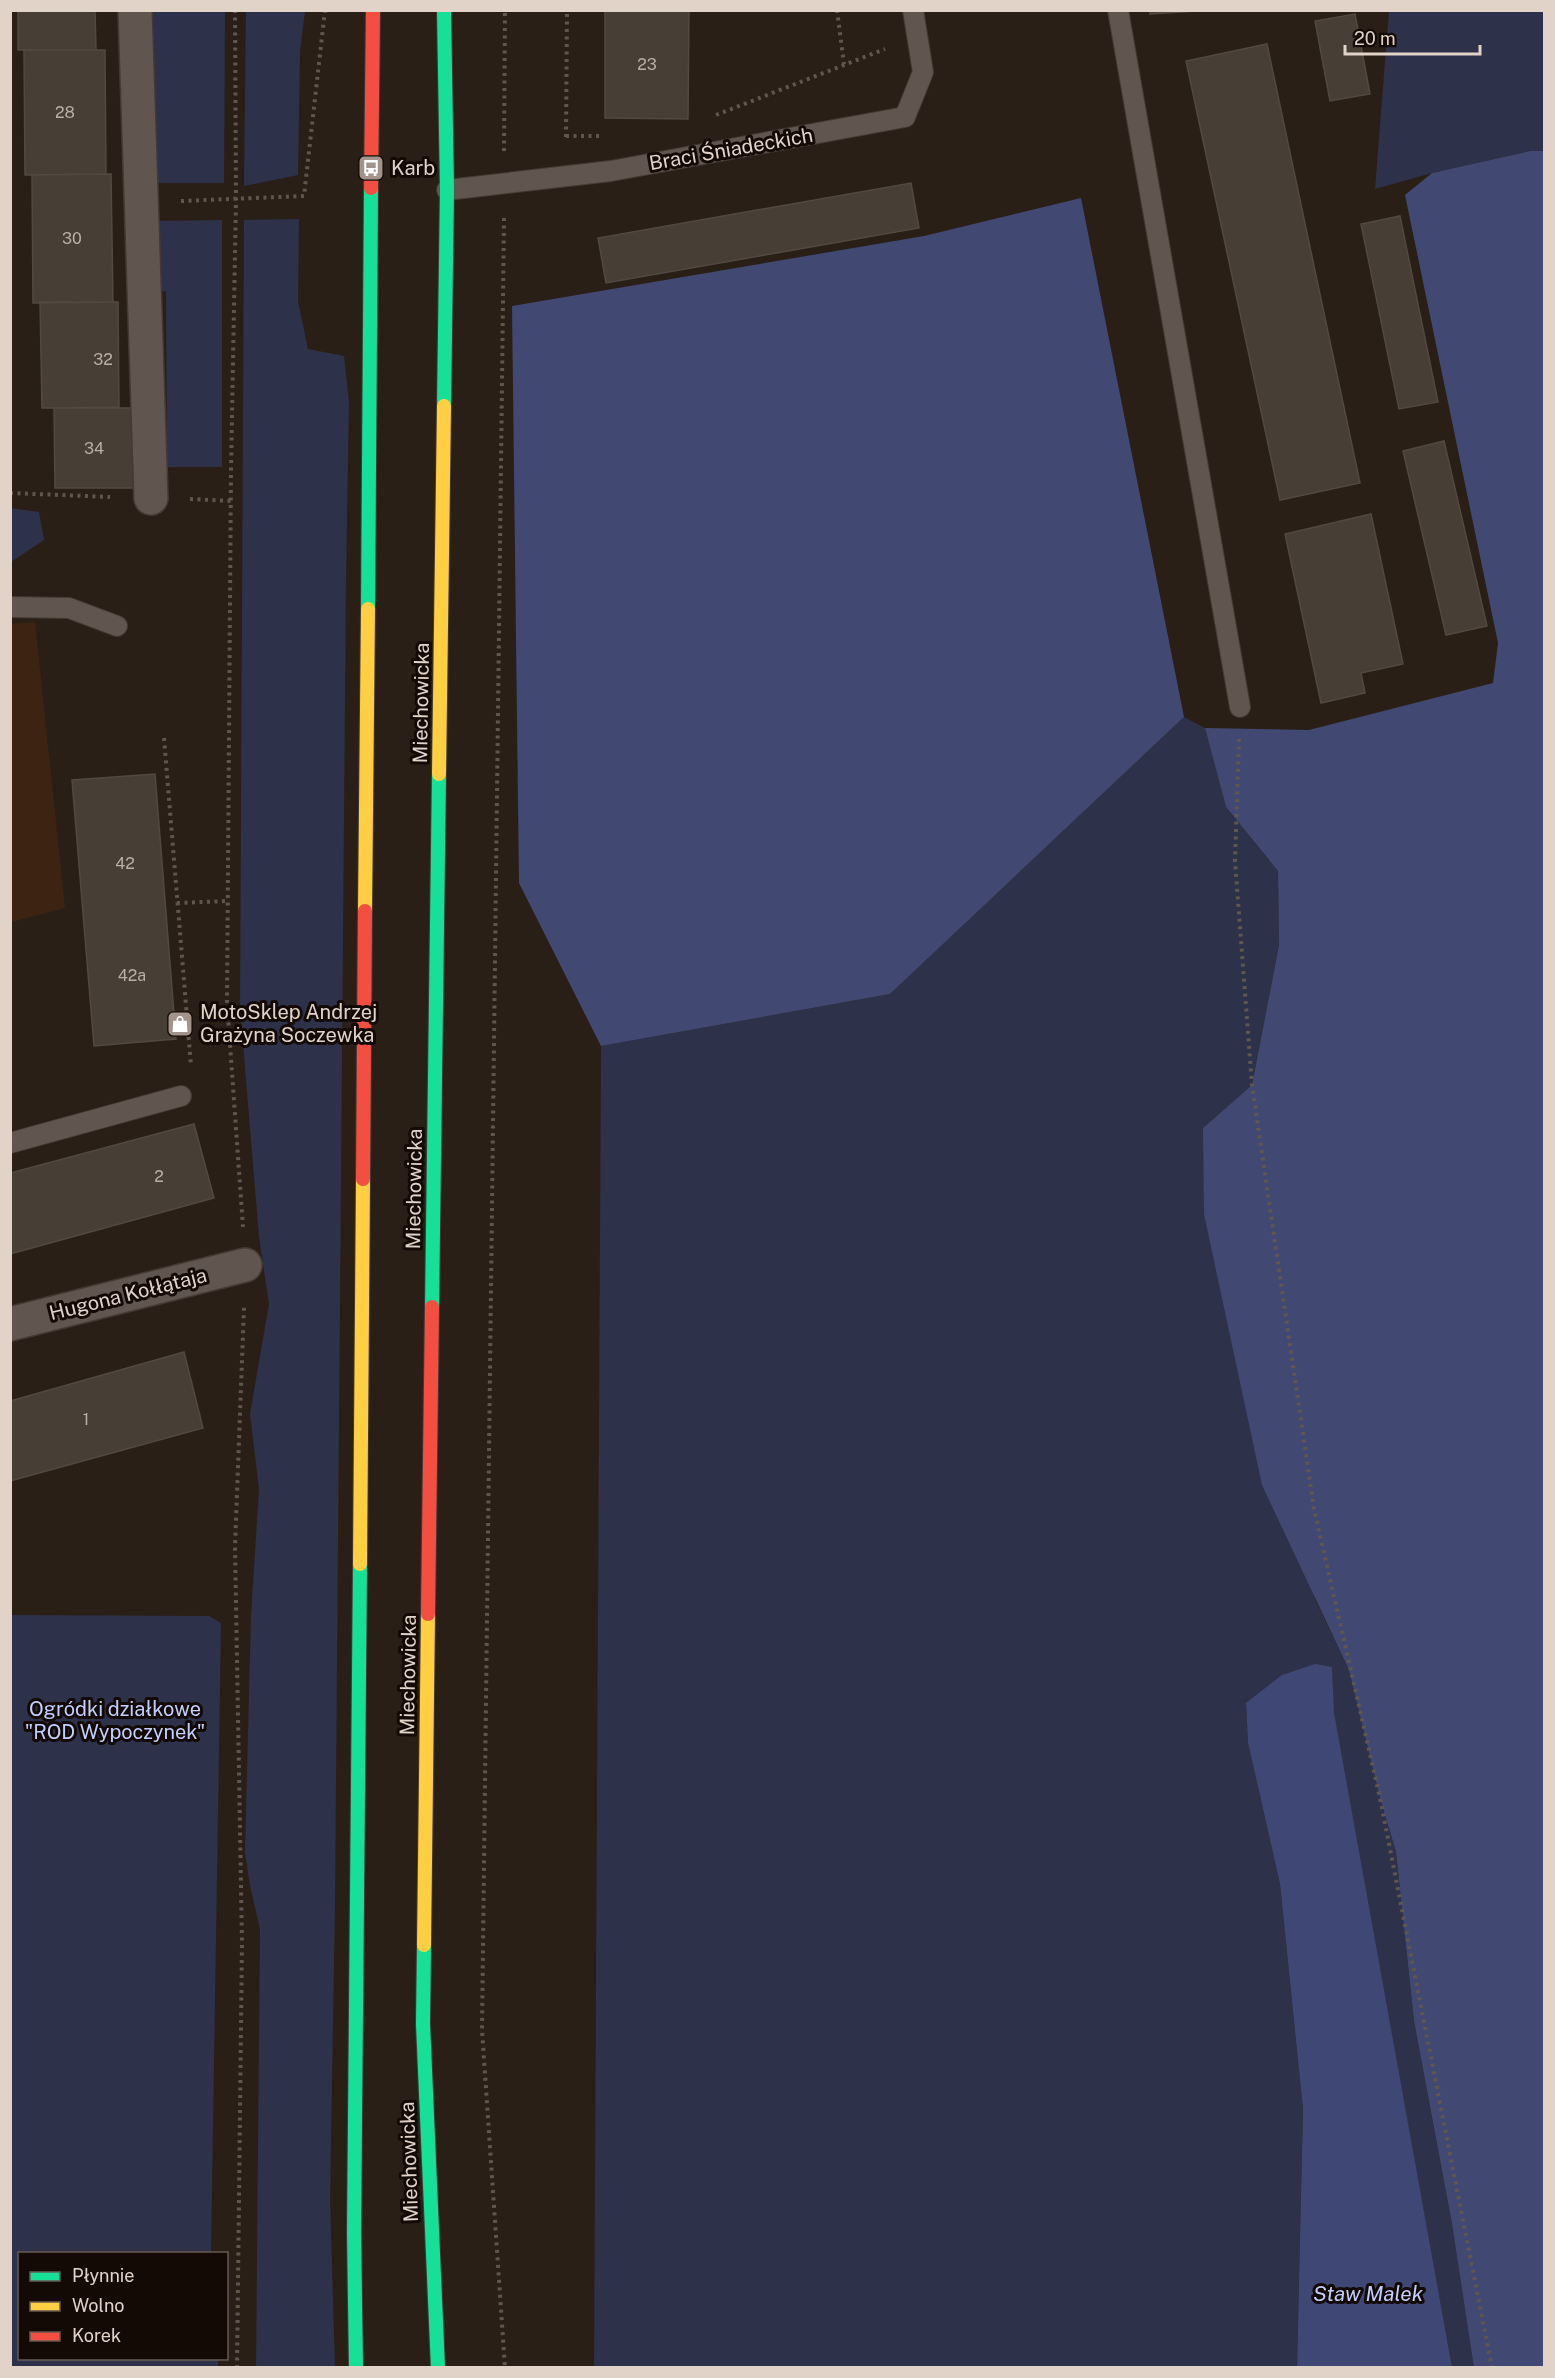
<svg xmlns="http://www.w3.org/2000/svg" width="1555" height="2378" font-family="'Public Sans',sans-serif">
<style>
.built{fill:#3d2412}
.green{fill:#2d314a}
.forest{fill:#414973}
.water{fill:#3f4874}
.building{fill:#473e36;stroke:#534942;stroke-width:1.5}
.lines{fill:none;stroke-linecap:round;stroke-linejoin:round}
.lane-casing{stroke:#443a33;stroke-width:22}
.street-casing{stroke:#443a33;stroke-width:36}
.fast-casing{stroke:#443a33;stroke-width:16}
.slow-casing{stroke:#443a33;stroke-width:16}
.jam-casing{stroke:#443a33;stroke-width:16}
.path{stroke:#605650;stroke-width:4;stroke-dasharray:3 4.5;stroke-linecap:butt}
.lane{stroke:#60564f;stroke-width:20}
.street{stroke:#60564f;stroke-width:33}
.fast{stroke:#16e098;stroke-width:14}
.slow{stroke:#ffcf43;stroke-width:14}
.jam{stroke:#f24e42;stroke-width:14}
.labels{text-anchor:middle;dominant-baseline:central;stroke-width:6;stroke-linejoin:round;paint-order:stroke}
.number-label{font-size:16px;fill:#bbaea4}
.street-label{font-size:20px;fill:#e2d3c9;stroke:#130a05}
.poi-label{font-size:20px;fill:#e2d3c9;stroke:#130a05;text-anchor:start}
.park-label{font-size:20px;fill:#c2cffe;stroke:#130a05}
.water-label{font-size:21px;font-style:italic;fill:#c2cffe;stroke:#130a05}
</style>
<rect width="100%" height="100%" fill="#2a1f16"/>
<path class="built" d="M35,622l30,286 -54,14v-298z"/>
<path class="green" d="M146,11h79l-1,172h-68z
M246,11h59l-5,40 -2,124 -54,11z
M1389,11h155v140h-14l-98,22 -57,16z
M299,219l-1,82 10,48 36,7 5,46 -3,174 -11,1327 -5,296 5,168 -79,1 4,-439 -10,-43 -5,-34 6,-237 8,-126 -9,-75 19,-110 -10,-67 -19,-230 4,-787z
M222,220v247h-55l-1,-176 -11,1 -1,-71z
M10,508l29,4 5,28 -33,22z
M1184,717l21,11 21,79 52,64 1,74 -27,140 -49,43 112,471 34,71 31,128 16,54 18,169 38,203 22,143h-22l-119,-654 -1,-45 -86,35 2,40 32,141 23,225 -6,258 -703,1 7,-1322 289,-52z
M11,1615l198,1 12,7 -10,630 -191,1v104h198v9h-207z"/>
<path class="forest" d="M1530,151h14v2216l-70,1 -22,-144 -38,-203 -18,-169 -16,-54 -31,-128 -87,-185 -58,-271 -1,-86 49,-43 27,-140 -1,-74 -52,-64 -21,-79 104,2 184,-47 5,-40 -93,-448 27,-22z
M1081,198l103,519 -294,277 -289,52 -82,-163 -7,-577 412,-70z"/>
<path class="water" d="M1315,1664l17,3 2,46 118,654h-155l6,-258 -23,-225 -32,-141 -2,-40 36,-28z"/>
<path class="building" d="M18,10h77l1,40h-78z
M605,10h84l-1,109 -83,-1z
M1150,10h65l-65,4z
M1355,14l15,80 -40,7 -15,-80z
M1267,44l93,439 -80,17 -94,-439z
M24,50h81l1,124 -81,1z
M111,174l2,128 -80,1 -1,-128z
M911,183l8,45 -313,55 -8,-45z
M1400,216l38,186 -39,7 -38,-185z
M40,302h78l1,105 -77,1z
M54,408h79l1,80h-79z
M1444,441l43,185 -41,9 -43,-184z
M1371,514l32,150 -42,9 4,20 -44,10 -36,-169z
M155,774l21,265 -82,7 -22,-266z
M194,1124l20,74 -204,56v-81z
M184,1352l19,76 -193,53v-80z"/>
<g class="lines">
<g class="lane-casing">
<path id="lane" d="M1118,10l122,697
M447,190l164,-19 294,-54 18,-45 -10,-62
M10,607l59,1 48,18
M10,1143l171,-47"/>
</g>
<g class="street-casing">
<path id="street" d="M135,10l16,488
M10,1324l235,-59"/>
</g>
<g class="fast-casing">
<path id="fast" d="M444,10l3,180 -3,216
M368,609l3,-421
M432,1307l7,-533
M424,1945l-1,79 15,344
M356,2368l-2,-136 6,-668"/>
</g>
<g class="slow-casing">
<path id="slow" d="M439,774l5,-368
M365,911l3,-302
M360,1564l3,-385
M424,1945l4,-331"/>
</g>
<g class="jam-casing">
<path id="jam" d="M371,188l2,-178
M363,1179l2,-268
M428,1614l4,-307"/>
</g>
<path class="path" d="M235,10l1,190 -5,270 -4,532 16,225
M837,10l7,54
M716,115l169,-66
M566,136h33
M566,137l1,-127
M504,151l1,-141
M181,201l123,-5 21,-186
M504,218l-22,1812 23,338
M10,493l100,4
M190,499l41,2
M164,738l27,328
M1239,739l-4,122 17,224 62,424 66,289 112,570
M177,903l50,-2
M237,2368l5,-425 -7,-396 9,-240"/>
<use href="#lane" class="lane"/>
<use href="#street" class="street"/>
<use href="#fast" class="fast"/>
<use href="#slow" class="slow"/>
<use href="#jam" class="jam"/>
</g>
<defs>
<g id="bus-square" transform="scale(1.35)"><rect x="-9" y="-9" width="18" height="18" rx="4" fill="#a2948a" stroke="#130a05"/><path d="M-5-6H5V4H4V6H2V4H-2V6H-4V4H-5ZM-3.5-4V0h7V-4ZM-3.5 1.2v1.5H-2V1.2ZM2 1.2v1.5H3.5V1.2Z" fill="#fff"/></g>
<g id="shop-square" transform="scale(1.35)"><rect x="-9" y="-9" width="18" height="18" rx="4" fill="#a2948a" stroke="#130a05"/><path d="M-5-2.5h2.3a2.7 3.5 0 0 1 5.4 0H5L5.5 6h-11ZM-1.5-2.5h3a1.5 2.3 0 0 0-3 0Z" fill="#fff"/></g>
</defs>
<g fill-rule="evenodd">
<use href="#bus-square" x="371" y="168"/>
<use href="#shop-square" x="180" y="1024"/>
</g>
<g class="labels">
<g class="number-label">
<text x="647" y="64">23</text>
<text x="65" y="112">28</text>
<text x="72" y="238">30</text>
<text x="103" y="359">32</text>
<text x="94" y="448">34</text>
<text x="125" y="863">42</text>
<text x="132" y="975">42a</text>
<text x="159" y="1176">2</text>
<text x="86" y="1419">1</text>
</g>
<g class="street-label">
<text transform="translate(731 149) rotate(-10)">Braci Śniadeckich</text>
<text transform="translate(421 703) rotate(-89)">Miechowicka</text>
<text transform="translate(414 1189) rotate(-89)">Miechowicka</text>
<text transform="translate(128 1294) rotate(-14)">Hugona Kołłątaja</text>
<text transform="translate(408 1675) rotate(-89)">Miechowicka</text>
<text transform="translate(409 2162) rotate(-92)">Miechowicka</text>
</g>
<g class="poi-label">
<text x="391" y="168">Karb</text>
<text x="200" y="1012">MotoSklep Andrzej<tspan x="200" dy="23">Grażyna Soczewka</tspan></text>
</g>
<g class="park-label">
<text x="115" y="1709">Ogródki działkowe<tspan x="115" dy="23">"ROD Wypoczynek"</tspan></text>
</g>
<g class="water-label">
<text x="1368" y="2293">Staw Malek</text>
</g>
</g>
<rect width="1555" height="2378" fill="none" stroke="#e2d3c9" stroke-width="24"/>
<rect x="18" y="2252" width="210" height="108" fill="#130a05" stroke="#665a53" stroke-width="1.5"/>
<rect x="30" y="2272" width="30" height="9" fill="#16e098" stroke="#665a53" stroke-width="1.5"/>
<text x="72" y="2282" font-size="18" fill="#e2d3c9">Płynnie</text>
<rect x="30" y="2302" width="30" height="9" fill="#ffcf43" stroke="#665a53" stroke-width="1.5"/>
<text x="72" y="2312" font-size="18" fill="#e2d3c9">Wolno</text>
<rect x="30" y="2332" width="30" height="9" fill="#f24e42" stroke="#665a53" stroke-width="1.5"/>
<text x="72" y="2342" font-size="18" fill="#e2d3c9">Korek</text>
<path d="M1345 45v9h135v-9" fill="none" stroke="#e2d3c9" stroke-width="3"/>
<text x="1354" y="45" font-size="18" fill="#e2d3c9" stroke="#130a05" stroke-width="4.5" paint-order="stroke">20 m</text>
</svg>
